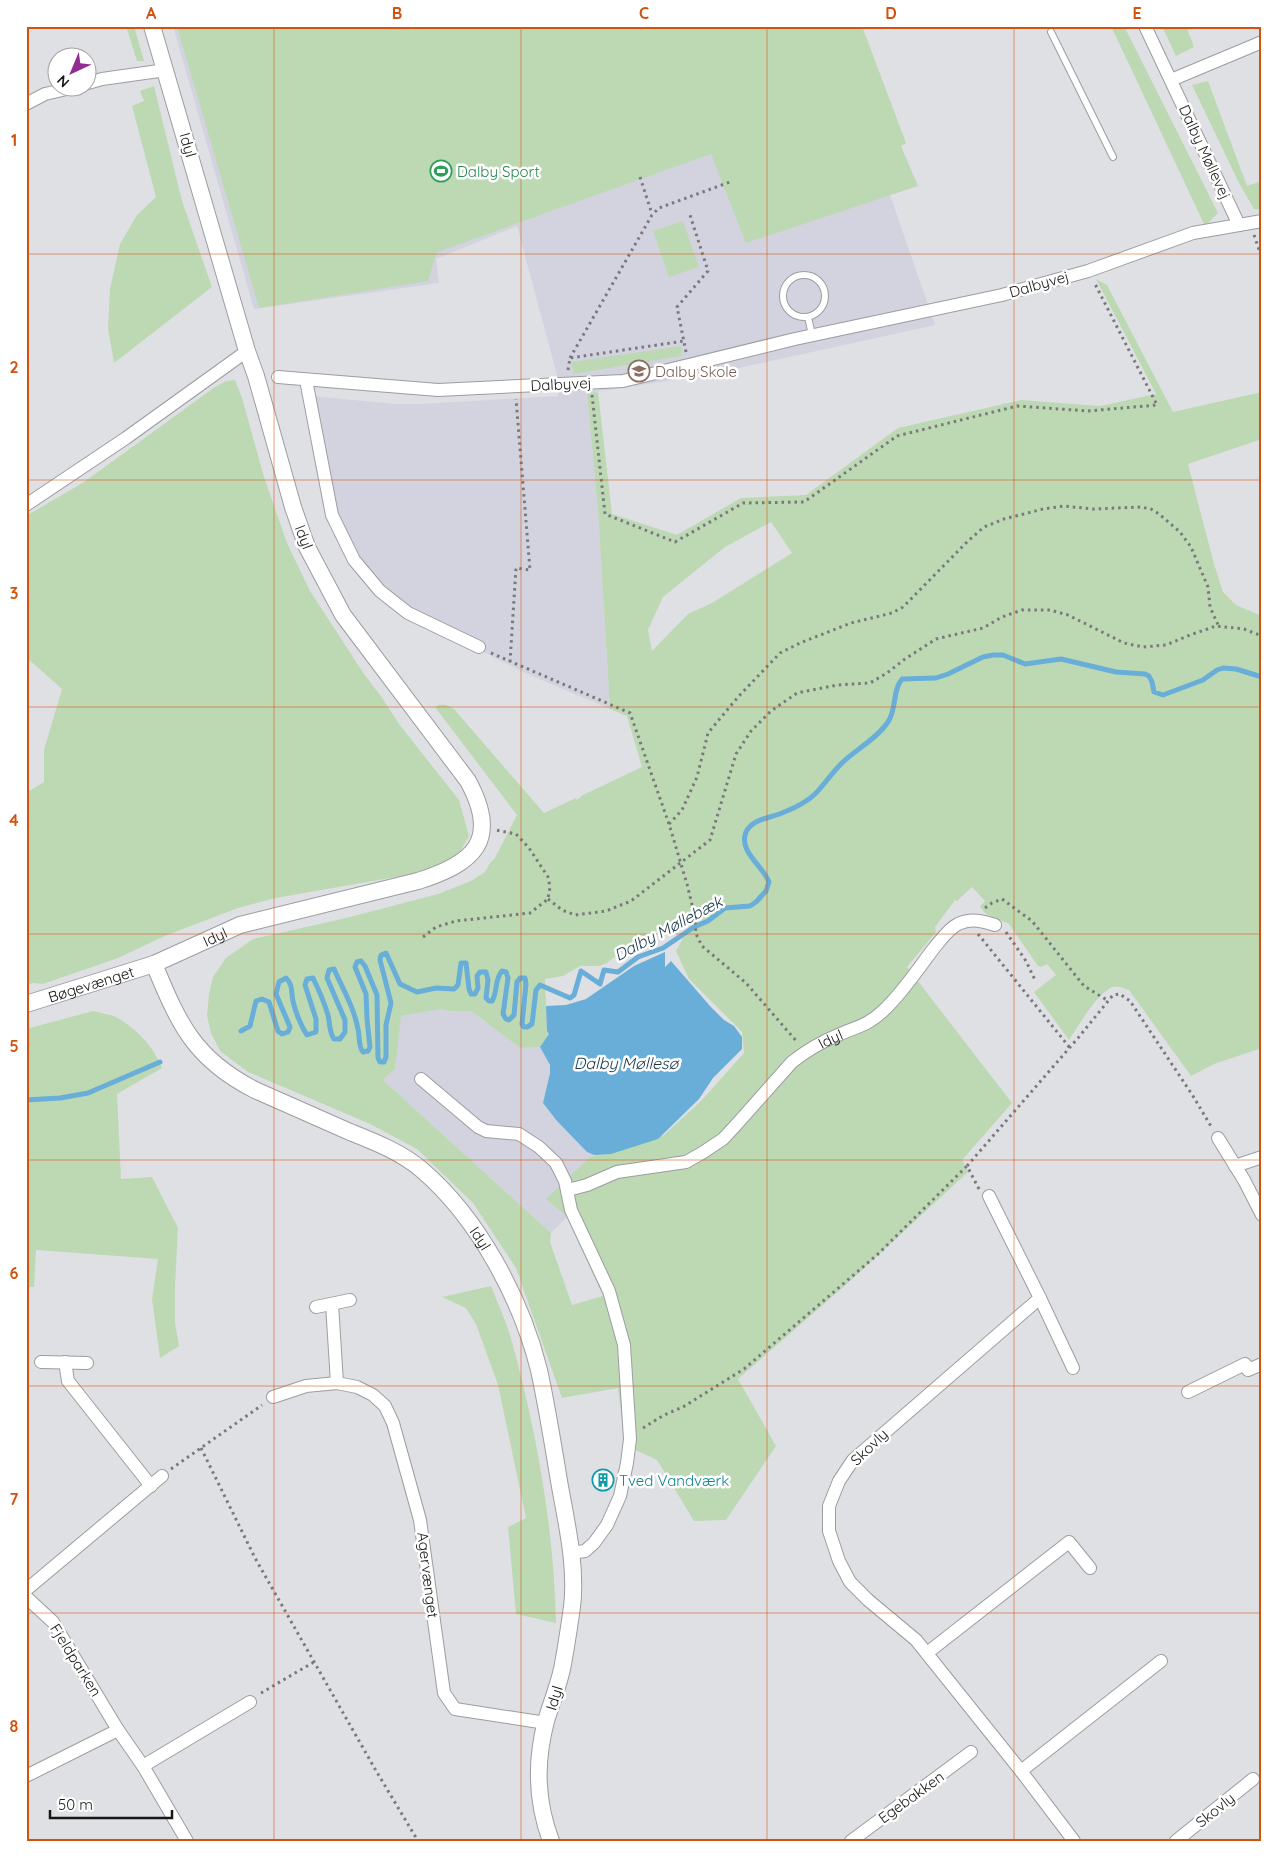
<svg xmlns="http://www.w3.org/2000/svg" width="1288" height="1867" font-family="Quicksand,sans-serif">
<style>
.built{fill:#d2d3de}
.green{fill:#bdd9b4;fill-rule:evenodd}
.water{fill:#68aed8}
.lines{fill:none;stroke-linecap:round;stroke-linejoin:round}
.stream{stroke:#68aed8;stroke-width:5}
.service-casing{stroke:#9c9da1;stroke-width:8}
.minor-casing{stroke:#9c9da1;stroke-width:14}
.tertiary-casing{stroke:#9c9da1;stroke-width:18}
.path{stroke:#79797c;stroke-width:3;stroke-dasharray:2.5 4;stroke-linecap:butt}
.service{stroke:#fff;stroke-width:6}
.minor{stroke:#fff;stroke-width:12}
.tertiary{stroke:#fff;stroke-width:16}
.grid{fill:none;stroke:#d3520d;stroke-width:1;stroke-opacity:0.55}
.labels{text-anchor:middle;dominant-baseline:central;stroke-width:5;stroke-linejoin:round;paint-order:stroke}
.street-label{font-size:15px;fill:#171718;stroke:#fff}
.leisure-label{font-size:15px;fill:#27864d;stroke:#fff;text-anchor:start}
.education-label{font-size:15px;fill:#785e54;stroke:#fff;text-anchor:start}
.culture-label{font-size:15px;fill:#0d838f;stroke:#fff;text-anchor:start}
.water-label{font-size:16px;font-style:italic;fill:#173749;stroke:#fff}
.neatline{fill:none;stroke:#d3520d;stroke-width:2}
.grid-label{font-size:16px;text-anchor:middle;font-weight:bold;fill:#d3520d}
</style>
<rect width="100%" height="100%" fill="#dfe0e4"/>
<path class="built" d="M173,26h653l64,169 45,130 -191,42 -50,10 -107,16 11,117 12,199 -87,-37 -30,-15 -76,-44 -40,-28 -15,-21 -25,-49 -26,-119 85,8h26l136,-8 -1,-21 -40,-149 -81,33 3,24 -185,26z
M441,1009l9,2h21l49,37 20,-1 10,18v8l-7,30 14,18 30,31 7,3 -48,44 21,18 -16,16 -168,-153 12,-11 5,-53z"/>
<path class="green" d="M126,26h8l10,35h-7z
M177,26h685l44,117 -5,3 17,40 -172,57 -35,-89 -274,98 -9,29 -169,27z
M1111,26h13l94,187 -13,13z
M1162,26h24l8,21 -18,9z
M1208,81l39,105 15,-5v29l-8,-1 -15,-26 -47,-98z
M154,86l28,115 30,86 -98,76 -6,-35 2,-39 10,-45 17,-29 19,-18 -24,-91 12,-5 -4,-10z
M683,221l16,46 -30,10 -16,-46z
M1096,279l11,6 66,127 89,-20v47l-74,25 26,100 9,28 13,13 26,11v432l-48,16 -23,12 -62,-86c-5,-2 -11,-4 -16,-3 -15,4 -35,40 -44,53l-35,-48 22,-17 -9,-11 -6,3 -3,-1 -29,-42 -23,-10 -6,-7 5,-6 -13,-14 -15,14 -2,-1 -20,27 1,5 -29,35 105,136 -50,57 6,12 -120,111 -110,96 38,67 -50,74 -32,1 -37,-61 -32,-15 -7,-57 -56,10 -46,-130 -43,-65 -56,-54 -47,-25 -122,-52 -28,-21 -9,-18 -4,-17 2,-22 4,-17 13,-19 27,-19 93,-21 92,-24 33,-13 14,-9 5,-9 5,-5 22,-43 -82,-108c7,-5 13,-2 19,2l90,104 32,-15 1,2 6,-5 59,-28 -15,-51 -17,-7 -12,-199 -11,-117 11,-1 14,122 65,21 64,-37 65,-3 92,-67 123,-28 79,6 56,-12zM771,522l21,31 -80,50 -24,11 -36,37 -4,-21 15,-33 62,-50zM692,921l-16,30 13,28 53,53 2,21 -42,47 -38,35 -74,22 -44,42 21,18 36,79 -31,9 -22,-63 1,-9 -168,-153 12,-11 6,-53 40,-7 9,2h21l49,37 20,-1 9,-13 -2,-3 -2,-52 18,-3 17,-10h19l8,-3 30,-23 18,-9z
M681,346l1,10 -109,18 -1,-12z
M235,380l7,18 22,79 23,66 23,48 54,83 19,25 16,25 60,76 10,36 -8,14 -12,11 -25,11 -148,26 -38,10 -71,27 -49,23 -75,26 -10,-1 -7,2v-192l18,-11v-32l18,-61 -36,-32v-141l58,-34 131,-95 11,-6z
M93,1011c7,2 16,3 23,6 20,11 38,30 46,51l-45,26 4,85 31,-2 26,51 -3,58v37l4,23 -19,12 -8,-59 6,-40 -122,-9 -2,37h-8v-258z
M491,1286c7,18 16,37 21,56 25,91 42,187 44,281l-40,-9 -8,-87 18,-9 -28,-133 -22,-61 -10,-16 -24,-11z"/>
<path class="water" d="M665,952v15l6,-6 39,45 14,14 10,6 8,11v12l-29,29 -14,21 -41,40 -47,15 -17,1 -7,-3 -30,-31 -14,-18 7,-30v-8l-10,-18 9,-13 -2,-3 -1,-25 20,-1 20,-6 48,-33z"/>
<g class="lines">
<path class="stream" d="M241,1031l9,-5 6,-25 6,-2 7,3 9,29 4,3 6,-2 2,-5 -14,-33 3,-12 7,-4c7,7 5,13 7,23 2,10 8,25 14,34l9,-3v-13l-11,-34 2,-6 6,-1c6,12 11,24 15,37 2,8 1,17 6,24h6l5,-7v-12l-18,-42 2,-8 5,-1c9,20 20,39 24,60 2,8 0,17 5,23l5,-1 2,-4 -3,-28 -1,-25 -11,-27 2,-5 4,-1 4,5 12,29 1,63 2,4h4l2,-5v-32l5,-22 -11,-43 1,-5 5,-2 14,31 17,8 19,-4 18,1 4,-4 3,-22h5l3,26 2,5h4l3,-6 -1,-12 3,-4h6l2,8 -2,18 3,3h3c6,-9 2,-21 10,-30l4,1 2,6 -5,36 3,5 3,1 5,-5 3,-33 3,-4h5l1,6 -4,40 2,3h3l5,-3 4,-34 4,-5 30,13 4,-3 7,-24 19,13 4,-14 14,2 20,-15 25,-9 31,-21 14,-6 17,-13 25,-2 6,-4 10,-11 3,-9c-6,-16 -31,-31 -23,-50 6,-13 24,-14 36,-19 10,-4 25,-11 33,-19 9,-9 16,-20 25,-29 14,-15 36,-25 48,-43 9,-13 4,-31 14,-43l34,-1 12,-4 35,-17 10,-2h10l22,9 36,-5 55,13 29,2 4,2 3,6 2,10 9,3 40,-15 14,-10 6,-2 13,1 26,8
M26,1100l34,-2 28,-5 72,-31"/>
<g class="service-casing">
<path id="service" d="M1051,32l62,125
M783 296a21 21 0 1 1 42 0a21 21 0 1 1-42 0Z
M808,317l4,18"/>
</g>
<g class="minor-casing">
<g id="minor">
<path d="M1145,26l94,199"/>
<path d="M1171,80l91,-38"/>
<path d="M88,83l14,-4 64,-9"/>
<path d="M26,104l19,-10 26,-6"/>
<path d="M278,377l160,13 185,-9 172,-42 207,-44 86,-24 105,-38 69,-12"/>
<path d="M306,380l26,135 22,45 26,31 28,22 71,34"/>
<path d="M26,505l100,-67 121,-87"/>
<path d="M421,1079l57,48 8,4 33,3 20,13 17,16 9,18 6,29 38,81 15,54 6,94 -3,24 -7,33 -13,29 -13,18 -9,8 -14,2"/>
<path d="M1218,1138l26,42 18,35"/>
<path d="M1235,1166l27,-9"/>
<path id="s1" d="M568,1190l19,-5 30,-13 69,-10 16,-9 21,-14 13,-14 56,-63c14,-11 29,-20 46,-27 18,-8 31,-10 46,-25 19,-18 34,-41 50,-62 7,-8 14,-19 24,-24 13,-6 25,-3 37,1"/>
<path d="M989,1196l51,102 -187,162 -14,21 -10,25v25l10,30 11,21 18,18 48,40 105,131 53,70"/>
<path d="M1040,1298l33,70"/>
<path d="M332,1304l5,79"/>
<path d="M316,1307l34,-7"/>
<path d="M41,1362l46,1"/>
<path d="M65,1362l3,19 83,105"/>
<path d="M1188,1392l57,-28 3,6 14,-6"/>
<path d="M273,1397l33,-11 31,-3 20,4 16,8 12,11 8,17 27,97 24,173 11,16 91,14"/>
<path d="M26,1590l136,-114"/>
<path d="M26,1597l27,25 65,108 25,36 44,75"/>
<path d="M927,1653l142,-111 21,26"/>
<path d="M143,1766l107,-64"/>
<path d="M1021,1771l140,-110"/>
<path d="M26,1776l92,-46"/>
<path d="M851,1841l120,-89"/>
<path d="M1176,1841l77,-62"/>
</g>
</g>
<g class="tertiary-casing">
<g id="tertiary">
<path id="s2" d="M154,964c25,60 40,95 101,126 32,14 63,28 95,42 25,10 51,20 72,38 56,48 99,128 117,200 8,37 14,74 20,111 7,40 18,85 13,126 -3,21 -6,42 -10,62 -4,18 -11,35 -16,52 -11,42 -10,80 5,120"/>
<path id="s3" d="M26,1004l128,-40 86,-39 178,-44c57,-18 82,-41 50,-100l-125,-166 -36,-68 -14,-40 -37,-131 -9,-25 -95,-325"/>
</g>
</g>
<path class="path" d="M640,177l12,37
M1254,235l8,23
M686,352l-9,-45 31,-36 -18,-56
M570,358l82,-143 7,-7 71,-26
M568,370l2,-12 114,-17
M592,395l13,119 70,28 68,-39 61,-1 93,-66 120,-30 71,5 69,-6 -63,-123
M491,653l139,60 39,111 18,60 8,33 1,17 6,12 44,37 52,60
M510,662l6,-94 14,2 -14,-171
M669,824l13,-14 15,-33 11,-44 30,-36 42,-44 20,-10 51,-20 41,-10 11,-6 65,-66 16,-14 20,-8 39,-10 21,-3 29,3 48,-2 10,2 8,5 21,18 11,15 17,40 2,20 9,20
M548,899l14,11 13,5 31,-4 25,-10 79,-61 26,-86 15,-23 20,-20 26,-18 40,-8 33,-2 17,-10 18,-14 31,-20 47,-11 19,-11 20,-7h28l18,5 56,28 19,4 23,-2 24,-10 26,-9 28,3 18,7
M985,908l7,-5 10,-4 30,22 52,65 23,14
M1006,932l20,29 9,19
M978,934l92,114
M423,937l13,-10 20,-6 74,-8 18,-14 2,-12 -2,-10 -19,-29 -13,-14 -20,-4
M979,1189l-12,-23 111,-128 35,-43 7,-1 10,7 63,95 19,32
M643,1428l21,-13 19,-8 61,-38 134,-115 89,-88
M201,1448l54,110 120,211 43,72
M171,1469l91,-64
M261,1693l53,-31"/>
<use href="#service" class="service"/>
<use href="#minor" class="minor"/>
<use href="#tertiary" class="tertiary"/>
</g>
<path class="grid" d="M274,26v1815M521,26v1815M767,26v1815M1014,26v1815M26,254h1236M26,480h1236M26,707h1236M26,934h1236M26,1160h1236M26,1386h1236M26,1613h1236"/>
<defs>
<g id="stadium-ring" transform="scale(1.125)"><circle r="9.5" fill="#fff" stroke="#2e9e5b" stroke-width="1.5"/><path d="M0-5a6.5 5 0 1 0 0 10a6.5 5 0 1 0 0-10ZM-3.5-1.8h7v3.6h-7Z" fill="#2e9e5b"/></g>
<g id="school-ring" transform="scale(1.125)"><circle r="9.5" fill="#fff" stroke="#8d6e63" stroke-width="1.5"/><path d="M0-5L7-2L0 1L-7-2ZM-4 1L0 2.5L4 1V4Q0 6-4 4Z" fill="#8d6e63"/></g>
<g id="building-ring" transform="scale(1.125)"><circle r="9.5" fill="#fff" stroke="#0f9aa8" stroke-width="1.5"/><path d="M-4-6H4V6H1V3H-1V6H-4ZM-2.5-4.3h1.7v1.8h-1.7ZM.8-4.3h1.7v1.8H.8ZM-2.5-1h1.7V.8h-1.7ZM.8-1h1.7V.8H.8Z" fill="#0f9aa8"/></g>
</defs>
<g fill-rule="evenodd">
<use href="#stadium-ring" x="441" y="171"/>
<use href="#school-ring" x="639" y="371"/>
<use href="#building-ring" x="603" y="1480"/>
</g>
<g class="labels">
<g class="street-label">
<text transform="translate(188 145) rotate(74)">Idyl</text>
<text transform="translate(1205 152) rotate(65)">Dalby Møllevej</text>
<text transform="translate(1039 284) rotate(-16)">Dalbyvej</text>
<text transform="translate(561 384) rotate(-3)">Dalbyvej</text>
<text transform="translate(304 537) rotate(69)">Idyl</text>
<text stroke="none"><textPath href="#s3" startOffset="201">Idyl</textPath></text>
<text stroke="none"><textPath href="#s3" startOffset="68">Bøgevænget</textPath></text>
<text stroke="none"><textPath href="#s1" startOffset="314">Idyl</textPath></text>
<text stroke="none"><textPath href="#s2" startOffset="442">Idyl</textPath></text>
<text transform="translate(869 1447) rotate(-44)">Skovly</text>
<text transform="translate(428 1575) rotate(83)">Agervænget</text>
<text transform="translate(76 1660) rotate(58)">Fjeldparken</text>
<text transform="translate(554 1698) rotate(-73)">Idyl</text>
<text transform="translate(911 1797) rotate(-36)">Egebakken</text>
<text transform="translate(1215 1810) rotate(-39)">Skovly</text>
</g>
<g class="leisure-label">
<text x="457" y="171">Dalby Sport</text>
</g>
<g class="education-label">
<text x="655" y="371">Dalby Skole</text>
</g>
<g class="culture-label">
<text x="619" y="1480">Tved Vandværk</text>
</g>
<g class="water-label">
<text transform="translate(668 928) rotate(-28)">Dalby Møllebæk</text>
<text x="626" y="1063">Dalby Møllesø</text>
</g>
</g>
<rect width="1288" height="1867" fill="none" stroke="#ffffff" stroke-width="55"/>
<g transform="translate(72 72) rotate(224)"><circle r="24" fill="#ffffff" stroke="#a2a2a3"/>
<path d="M0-4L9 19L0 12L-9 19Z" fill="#942d91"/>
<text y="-8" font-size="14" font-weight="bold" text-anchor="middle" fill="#171718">N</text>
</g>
<path d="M50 1810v8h122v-8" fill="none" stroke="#171718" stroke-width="2.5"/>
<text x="58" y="1810" font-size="15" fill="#171718" stroke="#ffffff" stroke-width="4" paint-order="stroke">50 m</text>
<rect x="28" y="28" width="1232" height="1812" class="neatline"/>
<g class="grid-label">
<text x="151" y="19">A</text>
<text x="397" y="19">B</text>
<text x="644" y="19">C</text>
<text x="891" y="19">D</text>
<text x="1137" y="19">E</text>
<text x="14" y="146">1</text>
<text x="14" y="373">2</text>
<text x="14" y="599">3</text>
<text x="14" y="826">4</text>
<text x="14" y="1052">5</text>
<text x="14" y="1279">6</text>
<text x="14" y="1505">7</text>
<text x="14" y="1732">8</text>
</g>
</svg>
